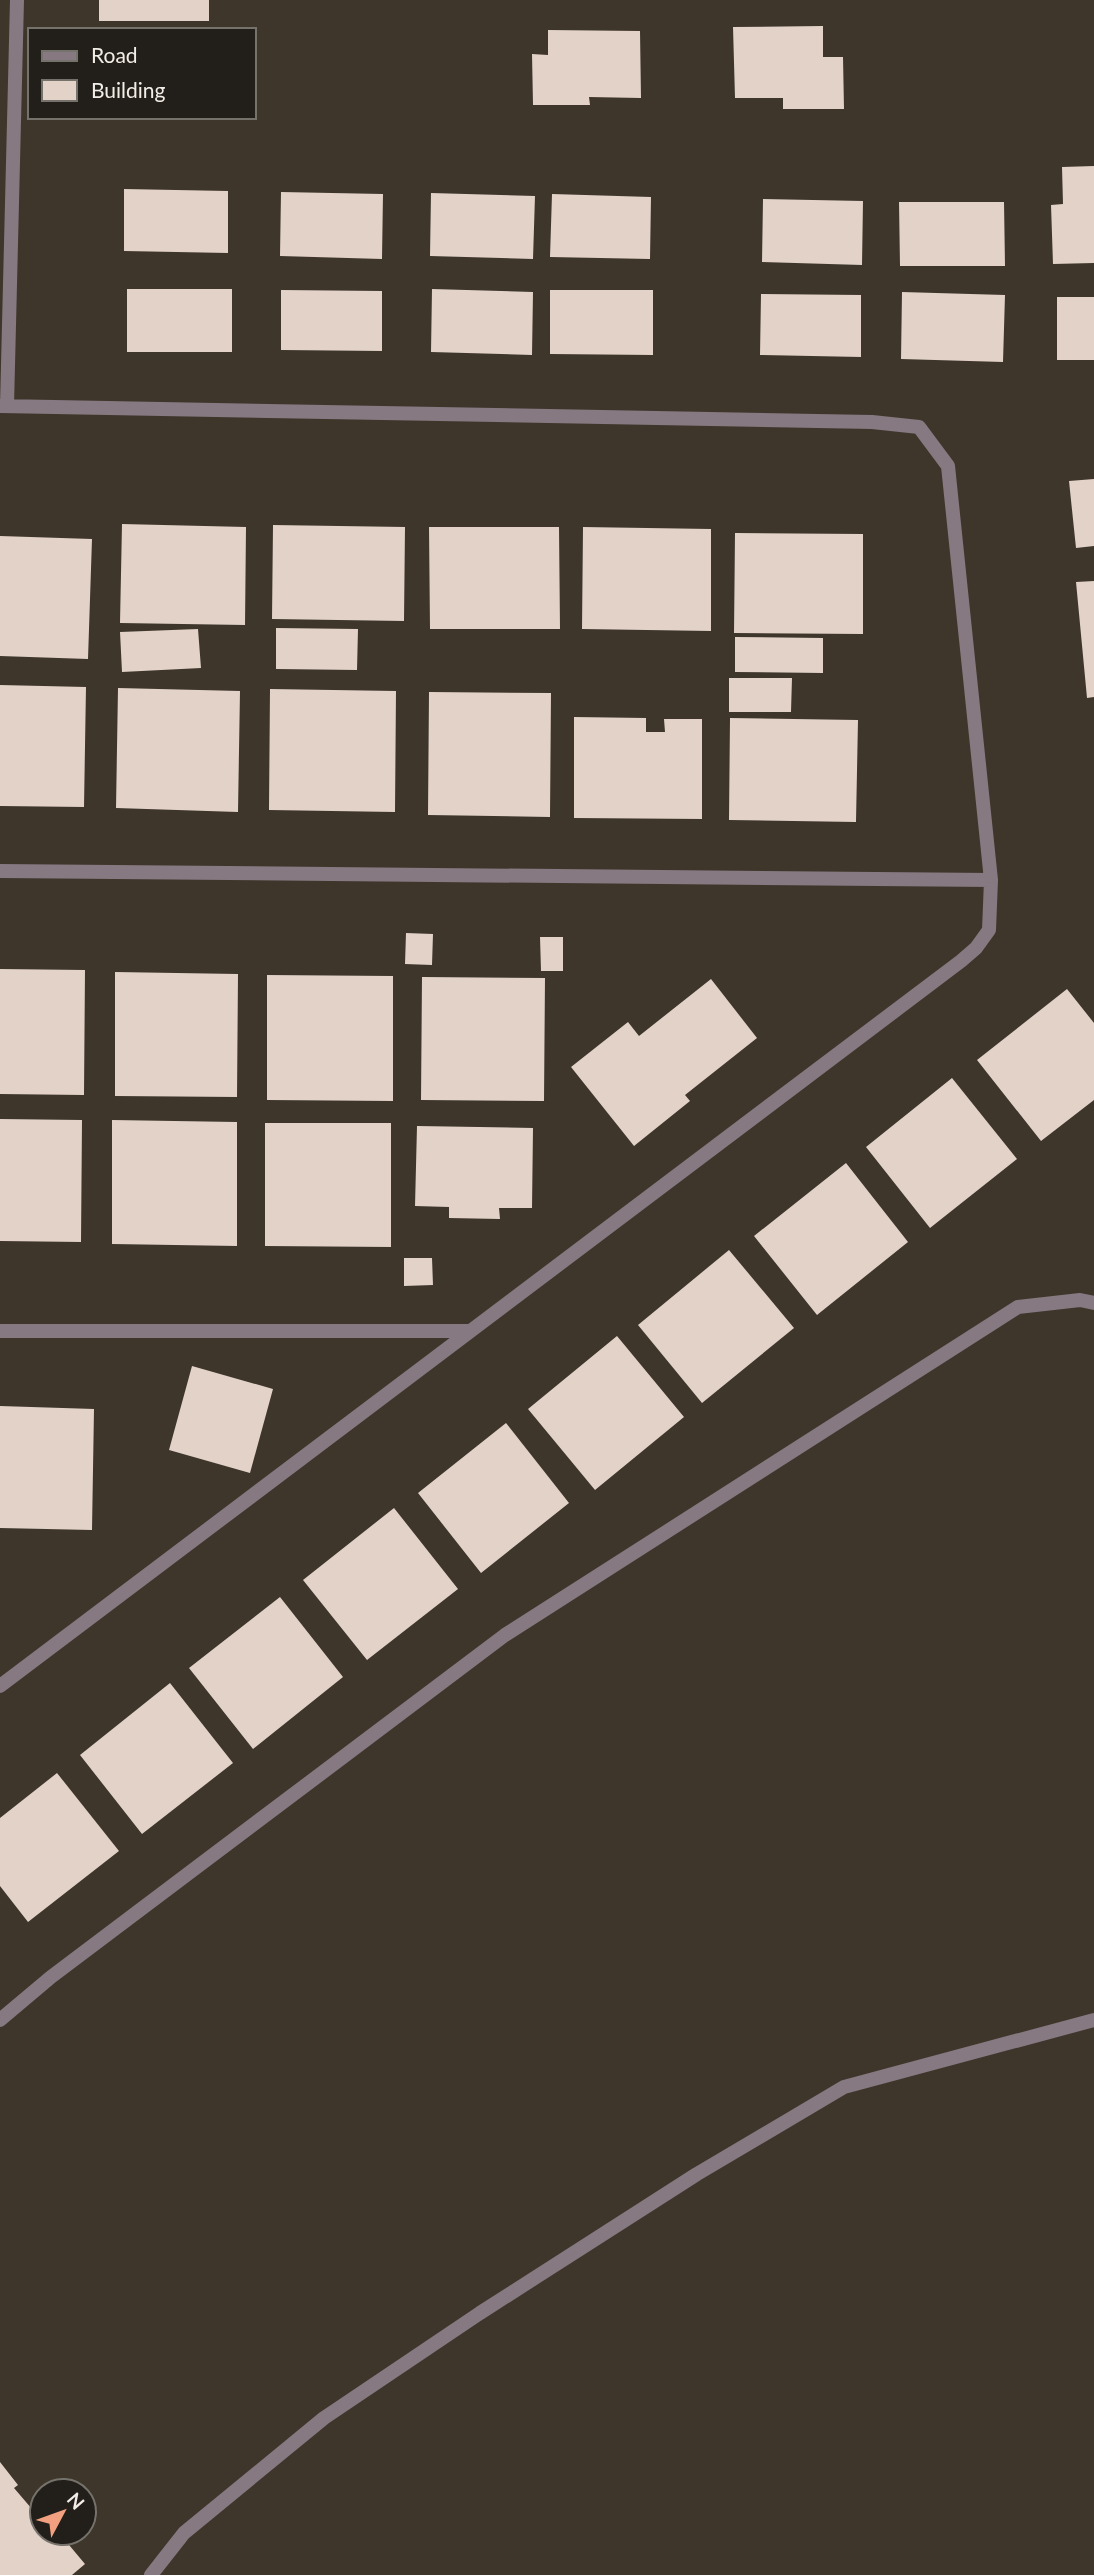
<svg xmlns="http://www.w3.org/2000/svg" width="1094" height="2575" font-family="Lato,sans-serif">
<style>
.building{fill:#e2d2c8}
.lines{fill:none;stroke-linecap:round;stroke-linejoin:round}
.minor{stroke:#867981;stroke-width:14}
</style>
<rect width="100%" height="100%" fill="#3e362b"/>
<path class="building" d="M99,0h110v21h-110z
M823,26v31h20l1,52h-61v-11h-48l-2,-71z
M548,30l92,1 1,67 -52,-1 1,8h-57l-1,-51 16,1z
M1094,166v97l-41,1 -2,-59 12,-1 -1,-37z
M124,189l104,2v62l-104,-2z
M281,192l102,2 -1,65 -102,-3z
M431,193l104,3 -2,63 -103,-3z
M552,194l99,3 -1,62 -100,-2z
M763,199l100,2 -1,64 -100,-3z
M899,202h105l1,64h-105z
M127,289h105v63h-105z
M432,289l101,3 -1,63 -101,-3z
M281,290l101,1v60l-101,-1z
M550,290h103v65l-103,-1z
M902,292l103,3 -2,67 -102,-3z
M761,294l100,1v62l-101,-2z
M1057,297h37v63h-37z
M1094,479v67l-18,2 -7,-67z
M122,524l124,3 -1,98 -125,-2z
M273,525l132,2 -1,94 -132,-2z
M429,527h130l1,102h-130z
M583,527l128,2v102l-129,-2z
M735,533l128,1v100l-129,-1z
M0,536l92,3 -4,120 -88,-3z
M1094,581v116l-7,1 -11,-116z
M276,628l82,1 -1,41 -81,-1z
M198,629l3,39 -79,4 -2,-40z
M735,637l88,1v35l-88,-1z
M729,678h63l-1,34h-62z
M0,685l86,2 -2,120 -84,-1z
M118,688l122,3 -2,121 -122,-4z
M270,689l126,2 -1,121 -126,-2z
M429,692l122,1 -1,124 -122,-2z
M574,717l72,1v14h19l-1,-13h38v100l-128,-1z
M730,718l128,2 -2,102 -127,-2z
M406,933l27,1 -1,31 -27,-1z
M540,937h23v34h-22z
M0,969l85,1 -1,125 -84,-1z
M115,972l123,2 -1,123 -122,-1z
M267,975l126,1v125l-126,-1z
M422,977l123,1 -1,123 -123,-1z
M711,979l46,59 -72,57 5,6 -56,45 -63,-79 57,-45 11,14z
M1067,989l27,34v77l-53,41 -64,-81z
M952,1078l65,81 -87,69 -64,-81z
M0,1119l82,1 -1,122 -81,-1z
M112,1120l125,2v124l-125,-2z
M265,1123h126v124l-126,-1z
M417,1126l116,2 -1,80h-33l1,11 -51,-1v-11l-34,-1z
M846,1163l62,79 -91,73 -63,-79z
M729,1250l65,78 -92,75 -64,-78z
M404,1258h28l1,27 -29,1z
M617,1336l67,81 -89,73 -67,-81z
M192,1366l81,23 -23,84 -81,-23z
M0,1406l94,3 -2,121 -92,-2z
M506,1423l63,80 -88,70 -63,-80z
M394,1508l64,81 -91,71 -64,-80z
M280,1597l63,80 -90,72 -64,-81z
M170,1683l63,80 -91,71 -62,-79z
M57,1773l62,78 -91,71 -28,-36v-68z
M0,2462l18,23 -4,3 24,28 4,-3v20h17l26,31 -13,11h-72z"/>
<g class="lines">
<path class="minor" d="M0,406l872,16 47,5 29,39 43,414 -2,50 -13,18 -15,13 -961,725
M7,406l10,-406
M0,871l991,9
M0,1331h468
M0,2020l51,-43 454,-342 513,-328 62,-7 14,3
M151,2575l33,-42 140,-115 156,-105 217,-139 147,-87 250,-67"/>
</g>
<rect x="28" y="28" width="228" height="91" fill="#221e19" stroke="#75716b" stroke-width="2"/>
<rect x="42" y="51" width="35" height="10" fill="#867981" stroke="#75716b" stroke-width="2"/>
<text x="91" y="63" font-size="21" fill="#f2ede6">Road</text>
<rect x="42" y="80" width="35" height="21" fill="#e2d2c8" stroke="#75716b" stroke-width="2"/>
<text x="91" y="98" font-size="21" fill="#f2ede6">Building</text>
<g transform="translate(63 2512) rotate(49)"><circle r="33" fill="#221e19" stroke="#75716b" stroke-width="2"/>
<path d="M0-5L12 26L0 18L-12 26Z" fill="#f3a081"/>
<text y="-10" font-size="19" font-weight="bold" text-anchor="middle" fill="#f2ede6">N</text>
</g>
</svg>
